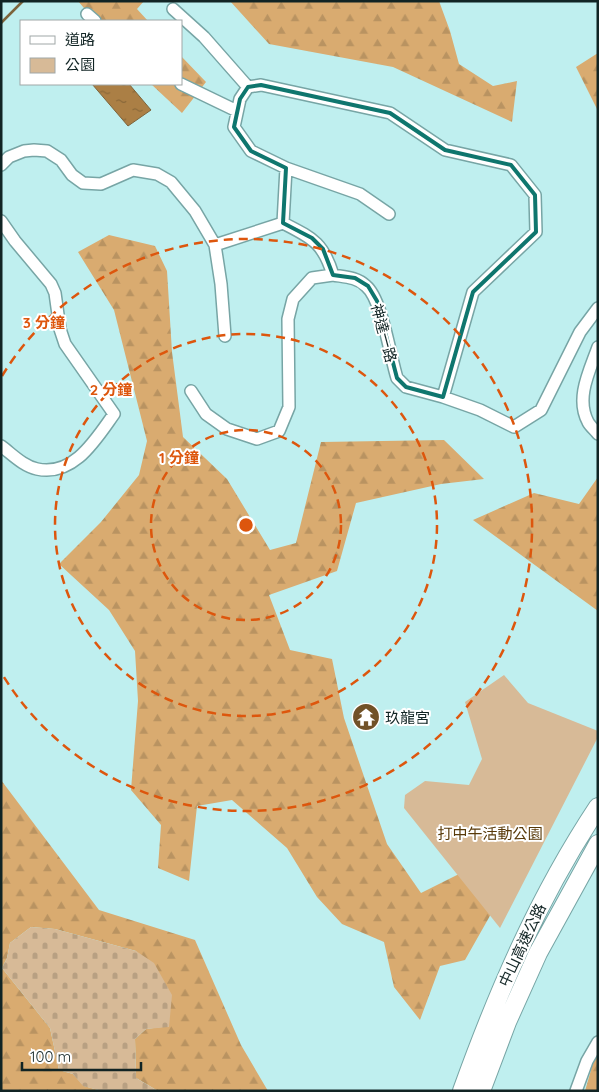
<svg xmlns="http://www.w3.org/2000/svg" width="599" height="1092" font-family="Quicksand,'Noto Sans TC',sans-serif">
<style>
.forest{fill:url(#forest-firs)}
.cemetery{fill:url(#cemetery-stones)}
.park{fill:#d7ba97}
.water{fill:url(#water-ripples);stroke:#7d643b}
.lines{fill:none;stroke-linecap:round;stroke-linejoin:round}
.stream{stroke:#7d643b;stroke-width:2.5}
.minor-casing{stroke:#77a5a5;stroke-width:14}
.highway-casing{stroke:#77a5a5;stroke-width:20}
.minor{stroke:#fff;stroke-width:11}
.highway{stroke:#fff;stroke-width:18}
.marked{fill:none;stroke:#0f766e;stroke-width:4;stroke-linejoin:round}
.ring{fill:none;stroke:#dd560d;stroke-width:2.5;stroke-dasharray:9 6}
.labels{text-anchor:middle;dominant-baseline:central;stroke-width:4;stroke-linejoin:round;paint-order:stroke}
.street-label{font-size:15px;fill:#112424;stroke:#fff}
.poi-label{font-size:15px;fill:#112424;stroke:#fff;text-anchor:start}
.park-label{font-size:15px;fill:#583908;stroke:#fff}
.centre{fill:#dd560d;stroke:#fff;stroke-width:2.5}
.ring-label{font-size:15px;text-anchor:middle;font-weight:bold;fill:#dd560d;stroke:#fff;stroke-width:4;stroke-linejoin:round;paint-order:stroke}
</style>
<defs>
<pattern id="forest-firs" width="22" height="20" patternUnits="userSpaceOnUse" patternTransform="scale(1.25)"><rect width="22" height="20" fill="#d9ab70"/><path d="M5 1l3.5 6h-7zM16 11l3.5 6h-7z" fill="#b99361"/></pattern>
<pattern id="cemetery-stones" width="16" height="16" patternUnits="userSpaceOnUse" patternTransform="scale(1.25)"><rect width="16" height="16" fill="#d7ba97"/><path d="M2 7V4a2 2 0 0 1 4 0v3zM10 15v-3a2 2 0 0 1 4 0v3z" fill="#b8a082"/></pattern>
<pattern id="water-ripples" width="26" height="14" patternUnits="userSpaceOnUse" patternTransform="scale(1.25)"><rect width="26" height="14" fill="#ab7f45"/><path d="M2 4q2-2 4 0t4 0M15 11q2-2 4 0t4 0" fill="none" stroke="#8a6839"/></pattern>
</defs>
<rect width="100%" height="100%" fill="#bfefef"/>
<path class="forest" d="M78,1h66l-7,8 11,12h-53z
M230,1h209l11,30 9,33 34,22 24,-5 -5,41 -119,-55 -124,-23z
M598,53v58l-22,-44z
M181,56l25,26 -24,31 -31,-29h30z
M109,235l46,11 12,25 5,81 11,85 44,42 43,71 26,-7 25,-101 123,-2 40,39 -43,5 -85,19 -19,68 -68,24 21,55 42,9 12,59 43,126 34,49 42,-21 28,42 -26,46 -25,6 -20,54 -26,-33 -10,-45 -42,-18 -25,-27 -30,-49 -55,-48 -35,6 -8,75 -31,-13 3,-43 -30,-35 7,-89 -3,-50 -26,-41 -50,-46 42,-42 38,-47 8,-34 -33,-131 -36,-58z
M598,477v134l-125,-91 61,-27 45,11z
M1,780l98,130 96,30 46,105 27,46h-110l-22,-13 -1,-39 11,-10 23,-3 -33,-75 -81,-22 -24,-2 -21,16 -3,15 -5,10 48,60 9,42 14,4 11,12 18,5h-101z
M598,1055v36h-13l8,-28z"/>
<path class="cemetery" d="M31,927l24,2 81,22 18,12 18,32 -3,32 -23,2 -11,10 1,39 22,13h-56l-19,-5 -10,-12 -14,-4 -9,-42 -48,-60 5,-10 3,-15z"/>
<path class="park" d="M504,675l24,28 70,28v6l-98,191 -96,-120 1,-13 20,-14 44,4 13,-26 -17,-57z"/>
<path class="water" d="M92,84h37l22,26 -23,16z"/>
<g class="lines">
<path class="stream" d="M1,23l22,-22"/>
<g class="minor-casing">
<path id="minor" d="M173,9l31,28 44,50
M87,14l8,7
M181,84l56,27
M1,165l8,-8 15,-6 10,-1 13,1 14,9 11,15 11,8 18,1 32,-14 24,4 14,8 24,29 20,34 68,-22c29,15 40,19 50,52 12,2 24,2 33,11 16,13 24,70 31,92l9,9 37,10 37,13 34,17 27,-17 39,-78 18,-24
M286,168l74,26 29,20
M1,221l14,20 36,43 4,9 5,36 5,15 49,70c-18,25 -40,63 -77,55 -14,-3 -25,-15 -36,-23
M283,223l3,-55 -35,-17 -17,-24 6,-28 8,-12 13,-2 129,28 55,37 66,15 24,30 1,37 -63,60 -30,105
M215,245l6,39 4,52
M598,347c-8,23 -23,51 -10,75 2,4 7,8 10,12
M191,391l15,23 21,15 30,10 22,-8 10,-24 -1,-88 5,-20 19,-21 21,-3
M576,1091l11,-30 11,-19"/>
</g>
<g class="highway-casing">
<path id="highway" d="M462,1091c36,-100 77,-195 136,-284
M481,1091l26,-69 31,-69 60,-109"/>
</g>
<use href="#minor" class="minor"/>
<use href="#highway" class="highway"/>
</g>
<path class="marked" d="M261,85l129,28 55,37 66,15 24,30 1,37 -63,60 -30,105 -37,-10 -9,-9 -20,-77 -9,-15 -13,-8 -22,-3 -10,-26 -11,-11 -29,-15 3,-55 -35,-17 -17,-24 6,-28 8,-12z"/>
<g class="ring">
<circle cx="246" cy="525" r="95"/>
<circle cx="246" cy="525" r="191"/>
<path d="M2 376A286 286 0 1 1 2 674"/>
</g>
<defs>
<g id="temple-disc" transform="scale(1.4375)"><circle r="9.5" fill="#715127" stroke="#fff"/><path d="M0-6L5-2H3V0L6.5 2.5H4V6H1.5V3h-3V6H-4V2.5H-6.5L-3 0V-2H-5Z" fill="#fff"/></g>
</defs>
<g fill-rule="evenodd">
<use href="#temple-disc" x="366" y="717"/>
</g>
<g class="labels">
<g class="street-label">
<text transform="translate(384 333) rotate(75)">神達一路</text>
<text transform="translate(522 945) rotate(-65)">中山高速公路</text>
</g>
<g class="poi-label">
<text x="385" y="717">玖龍宮</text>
</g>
<g class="park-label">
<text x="490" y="833">打中午活動公園</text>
</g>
</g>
<circle cx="246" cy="525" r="8" class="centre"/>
<g class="ring-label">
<text x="44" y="328">3 分鐘</text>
<text x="111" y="395">2 分鐘</text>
<text x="179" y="463">1 分鐘</text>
</g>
<rect width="599" height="1092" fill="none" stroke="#112424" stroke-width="5"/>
<rect x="20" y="20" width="162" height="65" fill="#ffffff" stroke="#a0a7a7"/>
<rect x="30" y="36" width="25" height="8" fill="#ffffff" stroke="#a0a7a7"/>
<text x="65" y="45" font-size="15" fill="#112424">道路</text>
<rect x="30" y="58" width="25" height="15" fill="#d7ba97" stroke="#a0a7a7"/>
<text x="65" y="70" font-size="15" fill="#112424">公園</text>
<path d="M22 1062v8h119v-8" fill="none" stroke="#112424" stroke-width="2.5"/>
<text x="30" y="1062" font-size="15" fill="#112424" stroke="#ffffff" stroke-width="4" paint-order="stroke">100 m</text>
</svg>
